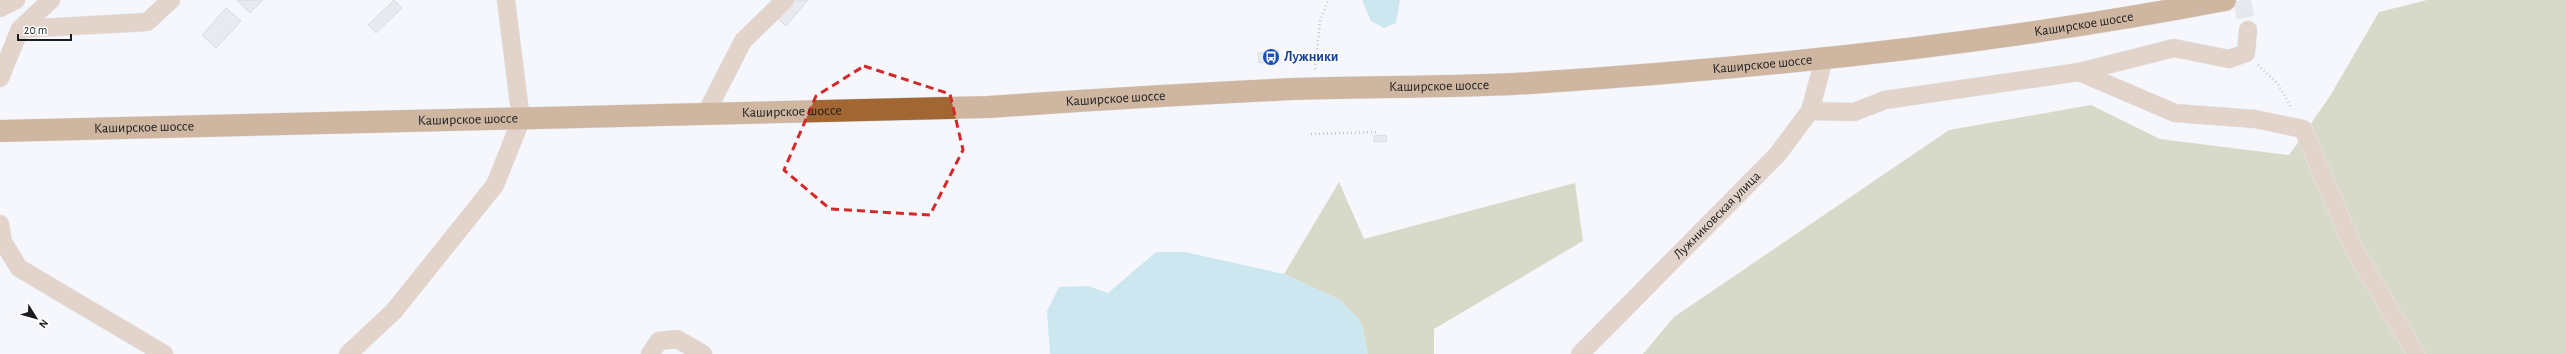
<svg xmlns="http://www.w3.org/2000/svg" width="2566" height="354" font-family="'Alegreya Sans',sans-serif">
<style>
.forest{fill:#b2b589}
.water{fill:#9ad2de}
.building{fill:#d9d9df;stroke:#b8b8bd}
.lines{fill:none;stroke-linecap:round;stroke-linejoin:round}
.minor-tunnel{stroke:#d4d6dc;stroke-width:18;stroke-dasharray:18 9;stroke-linecap:butt}
.minor-casing{stroke:#d2d4d9;stroke-width:19}
.major-casing{stroke:#d2d4d9;stroke-width:23}
.path{stroke:#888a8e;stroke-width:2.5;stroke-dasharray:1 3;stroke-linecap:butt}
.minor{stroke:#cba98e;stroke-width:18}
.major{stroke:#a16631;stroke-width:22}
.marked{fill:none;stroke:#d62828;stroke-width:3;stroke-dasharray:8 5;stroke-linejoin:round}
.labels{text-anchor:middle;dominant-baseline:central;stroke-width:3;stroke-linejoin:round;paint-order:stroke}
.street-label{font-size:14px;fill:#1b1c1e;stroke:#fff}
.transit-label{font-size:14px;font-weight:bold;fill:#164399;stroke:#fff;text-anchor:start}
</style>
<rect width="100%" height="100%" fill="#f5f7fd"/>
<path class="forest" d="M2427,0h139v354h-923l31,-37 275,-187 142,-25 69,34 129,16 41,-59 49,-84z
M1339,182l25,57 211,-56 8,58 -149,88v25h-66l-7,-32 -21,-22 -56,-26z"/>
<path class="water" d="M1362,0h38l-4,23 -12,5 -13,-7z
M1156,252h29l99,22 56,26 21,22 7,32h-318l-3,-43 12,-24 29,-1 20,7z"/>
<path class="building" d="M237,0h26l-13,13z
M394,0l8,8 -26,25 -8,-8z
M787,0h21l-22,26 -12,-11z
M226,8l15,13 -25,27 -14,-13z
M1278,50l1,11 -20,2 -1,-10z
M1386,135l1,6 -13,1v-6z"/>
<g class="lines">
<path class="minor-tunnel" d="M2242,0l6,30"/>
<g class="minor-casing">
<g id="minor">
<path d="M0,8l16,-8"/>
<path d="M20,29l127,-7 24,-22"/>
<path d="M2079,72l96,41 80,6 48,10 51,120 62,105"/>
<path d="M0,78l20,-49 31,-29"/>
<path d="M1810,111l44,1 31,-12 194,-28 95,-24 55,11 17,-6 2,-23"/>
<path d="M706,113l37,-72 42,-41"/>
<path d="M0,224l3,18 16,26 145,86"/>
<path d="M348,354l46,-43 101,-126 26,-65 -15,-120"/>
<path d="M650,354l9,-13 18,-2 26,15"/>
<path id="s1" d="M1580,354l197,-199 33,-44 14,-52"/>
</g>
</g>
<g class="major-casing">
<g id="major">
<path id="s2" d="M0,131l988,-24c102,-7 203,-13 305,-18 79,-3 158,-1 238,-6 232,-15 465,-39 694,-83"/>
</g>
</g>
<path class="path" d="M2258,65l20,19 14,25
M1315,69l5,-48 8,-21
M1311,134l68,-2"/>
<use href="#minor" class="minor"/>
<use href="#major" class="major"/>
</g>
<path d="M0 0H2566V354H0ZM864,66l86,28 13,56 -33,65 -100,-6 -46,-39 32,-74z" fill="#f5f7fd" fill-opacity=".55" fill-rule="evenodd"/>
<path class="marked" d="M864,66l86,28 13,56 -33,65 -100,-6 -46,-39 32,-74z"/>
<defs>
<g id="bus-disc" transform="scale(0.9)"><circle r="9.5" fill="#1a4fb4" stroke="#fff"/><path d="M-5-6H5V4H4V6H2V4H-2V6H-4V4H-5ZM-3.5-4V0h7V-4ZM-3.5 1.2v1.5H-2V1.2ZM2 1.2v1.5H3.5V1.2Z" fill="#fff"/></g>
</defs>
<g fill-rule="evenodd">
<use href="#bus-disc" x="1271" y="57"/>
</g>
<g class="labels">
<g class="street-label">
<text stroke="none"><textPath href="#s2" startOffset="2088">Каширское шоссе</textPath></text>
<text stroke="none"><textPath href="#s2" startOffset="1764">Каширское шоссе</textPath></text>
<text stroke="none"><textPath href="#s2" startOffset="1440">Каширское шоссе</textPath></text>
<text stroke="none"><textPath href="#s2" startOffset="1116">Каширское шоссе</textPath></text>
<text stroke="none"><textPath href="#s2" startOffset="792">Каширское шоссе</textPath></text>
<text stroke="none"><textPath href="#s2" startOffset="468">Каширское шоссе</textPath></text>
<text stroke="none"><textPath href="#s2" startOffset="144">Каширское шоссе</textPath></text>
<text stroke="none"><textPath href="#s1" startOffset="195">Лужниковская улица</textPath></text>
</g>
<g class="transit-label">
<text x="1284" y="57">Лужники</text>
</g>
</g>
<g transform="translate(36 318) rotate(127)" stroke="#ffffff" stroke-width="3" paint-order="stroke">
<path d="M0-3L7 15L0 10L-7 15Z" fill="#1b1c1e"/>
<text y="-6" font-size="11" font-weight="bold" text-anchor="middle" fill="#1b1c1e">N</text>
</g>
<path d="M18 34v6h53v-6" fill="none" stroke="#1b1c1e" stroke-width="2"/>
<text x="24" y="34" font-size="12" fill="#1b1c1e" stroke="#ffffff" stroke-width="3" paint-order="stroke">20 m</text>
</svg>
